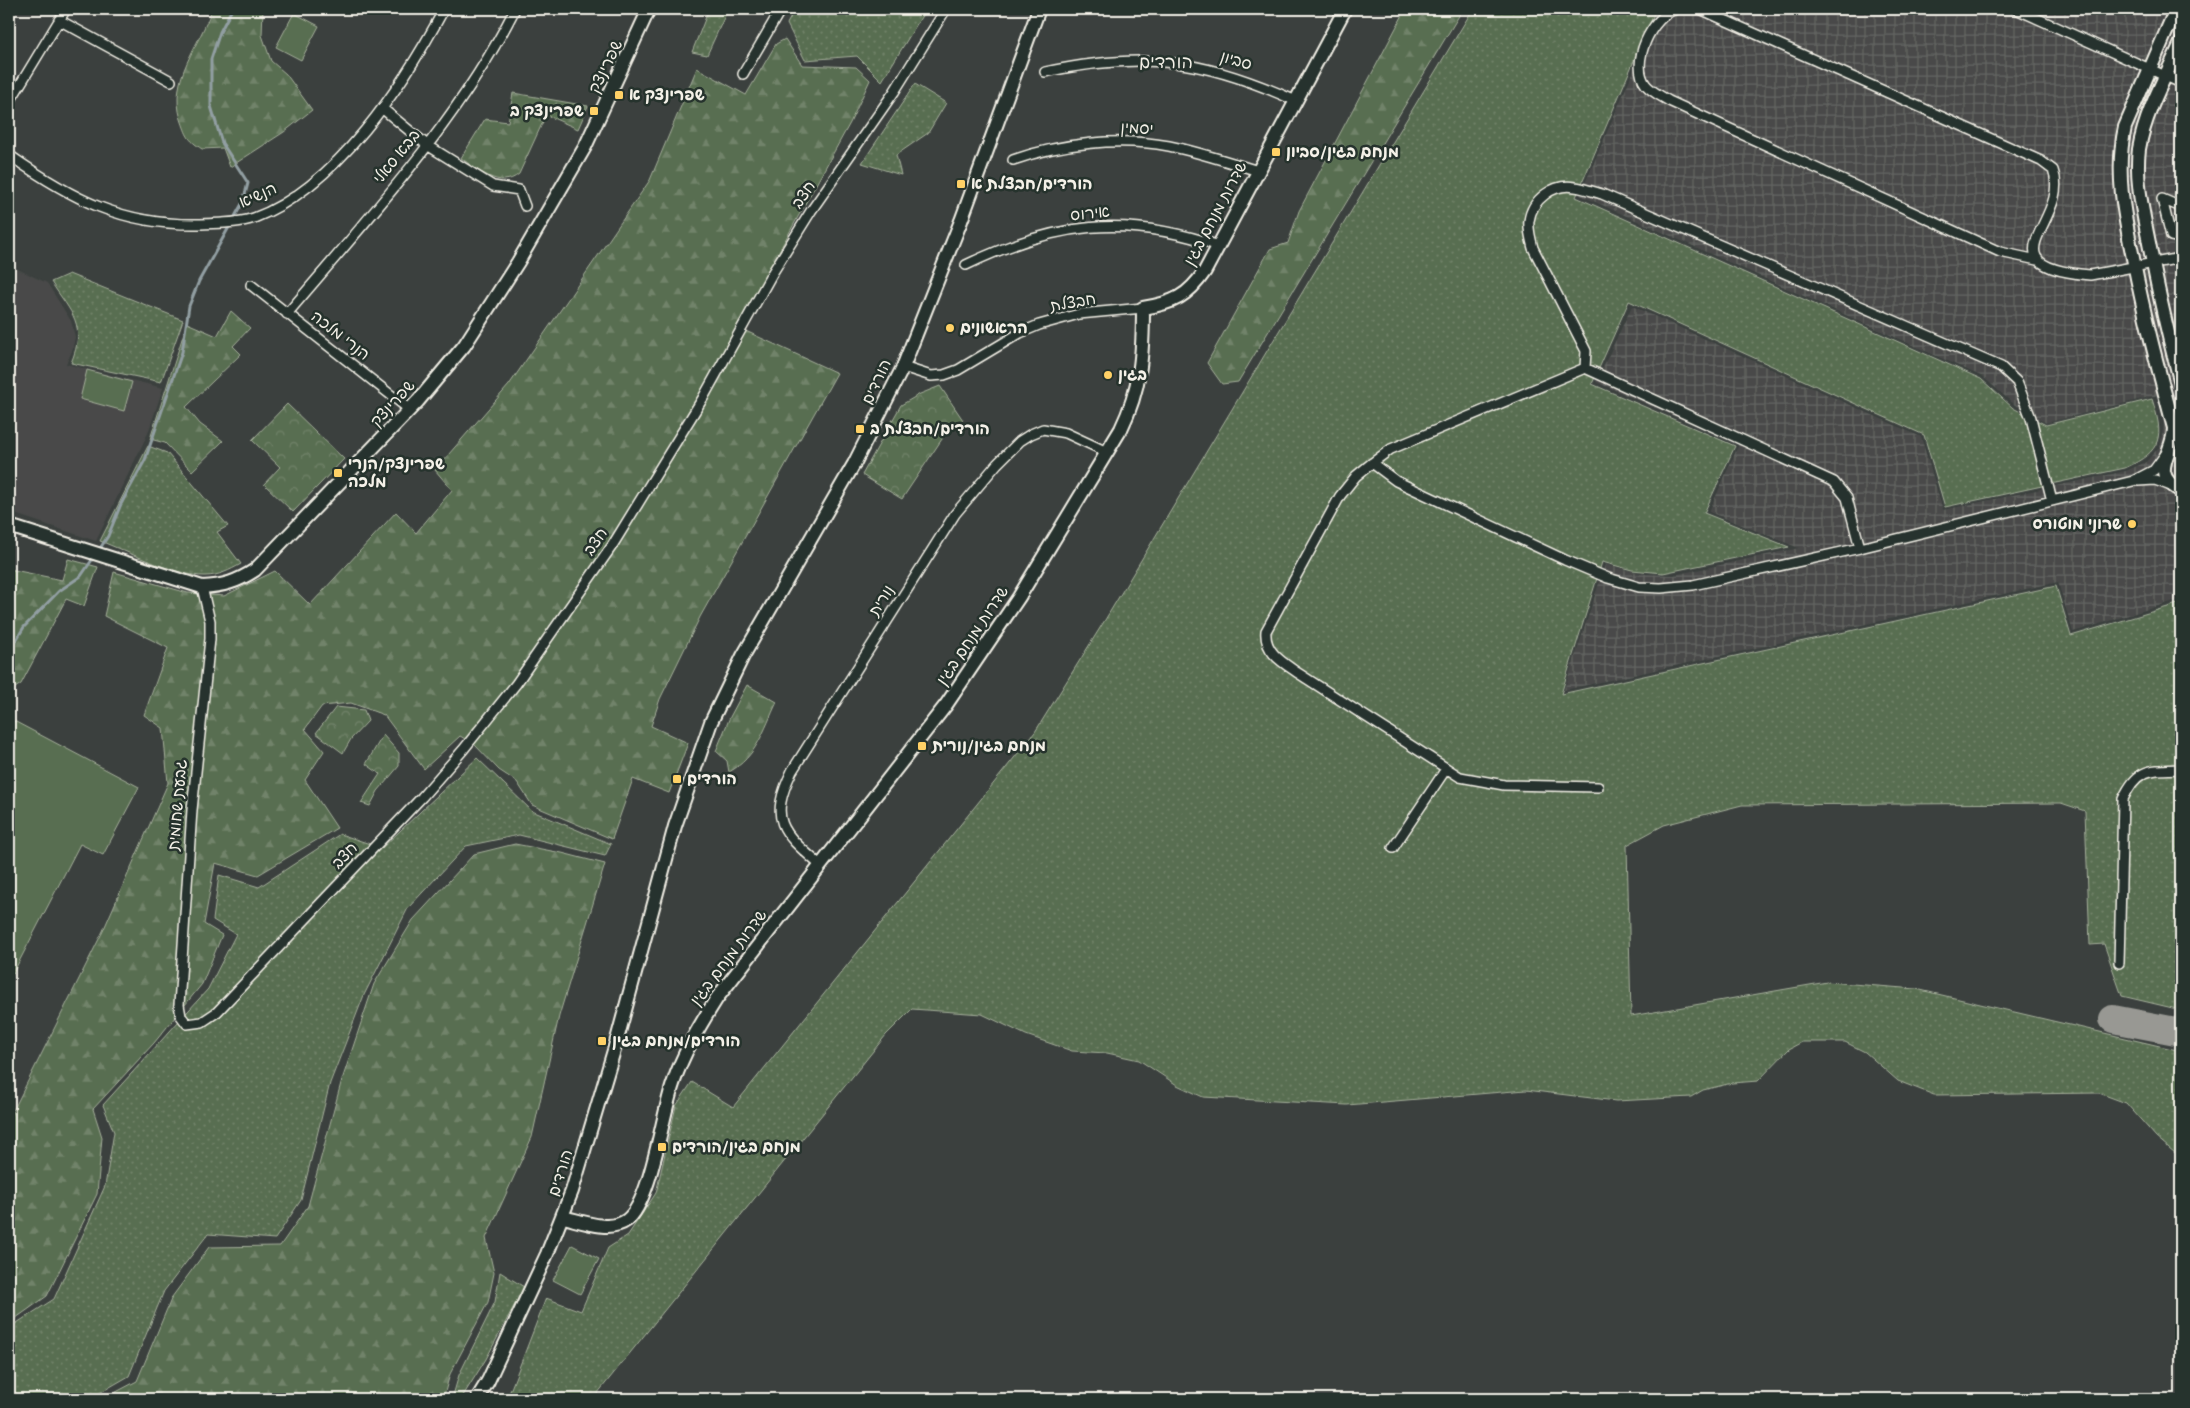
<svg xmlns="http://www.w3.org/2000/svg" width="2190" height="1408" font-family="Mynerve,'Playpen Sans Hebrew',sans-serif">
<style>
.built{fill:#494a49}
.industrial{fill:url(#industrial-grid)}
.grass{fill:url(#grass-dots);stroke:#a6b09c}
.forest{fill:url(#forest-firs);stroke:#a6b09c}
.park{fill:url(#park-crowns);stroke:#a6b09c}
.pitch{fill:#596e51;stroke:#a6b09c}
.lines{fill:none;stroke-linecap:round;stroke-linejoin:round}
.stream{stroke:#929fa3;stroke-width:3}
.taxiway{stroke:#989893;stroke-width:28}
.street-casing{stroke:#f4f1e8;stroke-width:12}
.secondary-casing{stroke:#f4f1e8;stroke-width:16}
.street{stroke:#26332d;stroke-width:9}
.secondary{stroke:#26332d;stroke-width:12}
.poi-dot{fill:#ffd166;stroke:#26332d;stroke-width:2}
.labels{text-anchor:middle;dominant-baseline:central;stroke-width:5;stroke-linejoin:round;paint-order:stroke}
.street-label{font-size:16px;fill:#f4f1e8;stroke:#26332d}
.poi-label{font-size:16px;font-weight:bold;fill:#f4f1e8;stroke:#26332d;text-anchor:start}
.neighbourhood-label{font-size:18px;fill:#f4f1e8;stroke:#26332d}
</style>
<defs>
<pattern id="industrial-grid" width="8" height="8" patternUnits="userSpaceOnUse" patternTransform="scale(1.25)"><rect width="8" height="8" fill="#494a49"/><path d="M0 4h8M4 0v8" fill="none" stroke="#646563"/></pattern>
<pattern id="grass-dots" width="8" height="8" patternUnits="userSpaceOnUse" patternTransform="scale(1.25)"><rect width="8" height="8" fill="#596e51"/><path d="M2 2h.1M6 6h.1" fill="none" stroke="#71836a" stroke-width="1.8" stroke-linecap="round"/></pattern>
<pattern id="forest-firs" width="22" height="20" patternUnits="userSpaceOnUse" patternTransform="scale(1.25)"><rect width="22" height="20" fill="#596e51"/><path d="M5 1l3.5 6h-7zM16 11l3.5 6h-7z" fill="#71836a"/></pattern>
<pattern id="park-crowns" width="20" height="18" patternUnits="userSpaceOnUse" patternTransform="scale(1.25)"><rect width="20" height="18" fill="#596e51"/><path d="M2 6a3 3 0 1 1 6 0M12 15a3 3 0 1 1 6 0" fill="none" stroke="#71836a"/></pattern>
</defs>
<rect width="100%" height="100%" fill="#3b403e"/>
<filter id="ink" filterUnits="userSpaceOnUse"><feTurbulence type="fractalNoise" baseFrequency=".02" numOctaves="2"/><feDisplacementMap in="SourceGraphic" scale="10" xChannelSelector="R" yChannelSelector="G"/><feConvolveMatrix kernelMatrix="1 2 1 2 8 2 1 2 1" color-interpolation-filters="sRGB"/></filter>
<g filter="url(#ink)">
<path class="built" d="M9,265l38,18 24,38 4,16 -3,14 -6,13 97,24 -15,45 -52,108 -87,-29z"/>
<path class="industrial" d="M1660,9h521v590l-108,33 -15,-50 -494,108 41,-125 40,9 29,1 125,-27 -90,-36 30,-68 -143,-62 36,-76 289,131 22,73 183,-39 20,-9 14,-16 4,-22 -6,-29 -112,28 -31,-18 -32,-28 -403,-182z"/>
<path class="grass" d="M709,9h19l-21,46 -15,-3z
M795,9h131l-44,72 -25,-25 -52,4 -18,-36z
M1473,9h183l-80,188 405,182 32,29 33,17 106,-26c12,37 11,52 -27,69l-180,39 -21,-72 -295,-134 -37,83 143,62 -31,67 85,34 -126,26 -31,-3 -30,-8 -41,132 495,-108 15,50 110,-33v407l-59,-14 -18,-52 -14,1 -5,-134 -24,-8 -319,2 -78,20 -37,20 4,171 196,-34 89,7 265,62v107l-25,-21 -30,-34 -27,-10 -165,2 -36,-14 -33,-29 -20,-10h-43l-13,7 -31,32 -26,2 -29,7 -12,7 -75,4 -90,-11 -179,15 -144,-8 -26,-12 -38,-25 -32,-7 -35,-2 -46,-16 -44,-21 -70,-5 -26,26 -293,364h-86l39,-101 35,13 27,-63 20,-13 28,-42 20,-87 16,-24 41,25 302,-375 70,-112z
M915,84l31,19 -18,30 -32,22 5,20 -39,-12z
M69,274l114,46 -22,62 -90,-19c16,-39 1,-49 -20,-81z
M148,446l19,7 61,73 -11,6 24,32c-11,6 -22,12 -36,12 -26,1 -79,-25 -105,-35z
M477,758l55,53 79,33 -6,12 -86,-21 -53,11 -58,62 -44,87 -34,88 -29,117 -26,39 -67,-5 -44,57 -35,85 -33,19 -3,4h-84v-71l45,-29 51,-113 9,-54 -11,-27 105,-116 28,-55 -23,-14 6,-45 40,12 81,-53 42,14z
M500,1272l24,15 -38,72 -25,40h-9l7,-24 36,-73z"/>
<path class="forest" d="M212,9h51l-1,26 9,26 15,13 26,36 -28,22 -54,35 -7,-19 -21,1c-15,-10 -15,-13 -21,-30 -13,-40 19,-74 31,-110z
M1406,9h57l-225,373 -16,2 -15,-21 63,-114 18,-6 11,-32z
M785,39l17,26 54,2 14,13 -20,43 -113,204 100,46 -137,244 -40,82 -9,27 37,17 -19,50 -36,-14 -21,60 -80,-34 -15,-23 -18,-12 -25,-26 -14,-8 -36,33 -40,-54 -33,-12 -29,3 -17,23 19,22 -19,29 32,48 -79,47 -43,-12 -11,61 18,11 -20,49 -48,59 -61,66 9,28 -5,57 -50,102 -38,27v-204l94,-188 65,-148 -5,-55 -19,-13 24,-67 -64,-32 10,-44 74,21 36,3 51,-25 35,34 86,-93 20,21 36,-43 -17,-20 74,-85 141,-205 47,-112 49,27 30,-51z
M513,93l75,13 -10,23 -32,-14 -27,59c-19,16 -41,-4 -58,-16l24,-39 23,3z
M231,311l19,17 -17,18 8,8 -55,53 14,17 23,17 -31,30 -27,-28 -15,-4 37,-116 30,13z
M68,559l30,8 -14,39 -18,-7 -45,85 -12,8v-123l53,11z
M747,685l30,17c-13,27 -20,55 -48,70l-2,-11 -11,-10 14,-34z
M515,844l47,9 43,11 -46,152 -27,121 -46,101 8,35 -6,29 -38,72 -7,25h-340l34,-18 35,-84 37,-50 71,-1 28,-40 33,-123 33,-99 39,-64 61,-66z"/>
<path class="park" d="M940,386l23,34 -17,13 -44,66 -40,-24 39,-70 19,-11z
M287,404l57,55 -51,53 -29,-28 16,-17 -28,-27z
M336,707l28,3 4,11 -17,18 -8,14 -27,-20z
M383,735l16,18v13l-21,25 -8,15 -9,-3 19,-29 -14,-10z"/>
<path class="pitch" d="M294,13l25,13 -18,34 -25,-13z
M87,370l45,12 -8,29 -44,-12z
M14,721l125,66 -36,68 -23,-11 -71,137v-251z
M572,1245l27,14 -19,35 -27,-14z"/>
<g class="lines">
<path class="stream" d="M99,550l9,-14 13,-32 24,-44 37,-108 7,-46 10,-25 44,-79 5,-19 -26,-40 -11,-37v-47l9,-27 12,-23
M9,652l15,-25 35,-36 22,-15 13,-19"/>
<path class="taxiway" d="M2113,1019l68,13"/>
<g class="street-casing">
<path id="street" d="M1676,9c-24,7 -47,54 -30,76 6,7 15,11 23,16l331,151 37,8
M1700,9l341,152 12,9c19,51 -74,95 37,105l91,-17
M2016,9l165,74
M59,20l112,61
M1045,72c99,-21 159,-13 251,29
M743,74l38,-65
M9,103l57,-94
M383,109l44,36 66,41 26,4 6,16
M9,155c63,44 113,71 192,69 17,-1 36,0 53,-6 83,-31 150,-134 190,-209
M1013,160c48,-17 106,-23 156,-14 30,6 60,16 89,25
M2181,207l-19,-8 9,37 10,2
M966,265c89,-43 160,-51 253,-19
M251,285l159,125
M287,314c82,-97 171,-192 228,-305
M903,367l28,9 13,-1 14,-5 62,-37 19,-8 40,-11 64,-6
M1585,368l1,-17 -53,-103c-2,-8 -5,-18 -4,-27 3,-22 25,-38 46,-34 9,1 19,5 27,7l399,173 16,15 14,36 21,83
M1372,463l24,18 169,79 43,18 31,9 22,1 32,-3 167,-37 273,-67 21,-11 11,-15
M2138,481l17,-1 16,6
M202,587l8,34v18l-18,171 -13,195 2,11 6,8 15,-2 15,-10 205,-215 41,-47 53,-66 96,-138 91,-148 70,-126 38,-61 83,-119 52,-83
M1598,787l-94,-2 -44,-8 -162,-104c-16,-11 -34,-21 -32,-42l74,-135 16,-20 16,-13 19,-14 194,-81 249,114 13,16 13,50
M1393,848l53,-79
M820,865c-38,-33 -52,-44 -28,-94l163,-257 42,-50 23,-23 11,-7 12,-5 23,4 41,19
M2119,963l4,-164c14,-31 26,-29 58,-30"/>
</g>
<g class="secondary-casing">
<path id="secondary" d="M2176,9l-51,118c-10,45 -1,87 8,131 11,58 26,114 41,170 0,25 -27,45 7,63
M2181,43c-15,33 -36,69 -42,106 -4,31 4,63 10,94 9,47 19,94 32,140
M9,526l193,61c21,-1 35,-5 53,-17l163,-169 46,-55 54,-84 67,-115 64,-138
M563,1217c18,4 47,16 64,3 24,-18 35,-105 46,-136 10,-31 27,-59 44,-86l229,-293 73,-108 102,-168c20,-41 22,-76 22,-121 31,-5 45,-12 62,-37l140,-262
M477,1399l11,-18 59,-127 25,-63 43,-144 60,-221 36,-104 32,-66 111,-192 49,-97 58,-146 78,-212"/>
</g>
<use href="#street" class="street"/>
<use href="#secondary" class="secondary"/>
</g>
</g>
<g class="poi-dot">
<rect x="614" y="90" width="10" height="10" rx="2.5"/>
<rect x="589" y="106" width="10" height="10" rx="2.5"/>
<rect x="1271" y="147" width="10" height="10" rx="2.5"/>
<rect x="956" y="179" width="10" height="10" rx="2.5"/>
<circle cx="950" cy="328" r="5"/>
<circle cx="1108" cy="375" r="5"/>
<rect x="855" y="424" width="10" height="10" rx="2.5"/>
<rect x="333" y="468" width="10" height="10" rx="2.5"/>
<circle cx="2132" cy="524" r="5"/>
<rect x="917" y="741" width="10" height="10" rx="2.5"/>
<rect x="672" y="774" width="10" height="10" rx="2.5"/>
<rect x="597" y="1036" width="10" height="10" rx="2.5"/>
<rect x="657" y="1142" width="10" height="10" rx="2.5"/>
</g>
<g class="labels">
<g class="street-label">
<text transform="translate(1236 61) rotate(16)">סביון</text>
<text transform="translate(606 67) rotate(-64)">שפרינצק</text>
<text transform="translate(1137 129) rotate(3)">יסמין</text>
<text transform="translate(397 157) rotate(-51)">בבא סאלי</text>
<text transform="translate(804 195) rotate(-56)">חצב</text>
<text transform="translate(258 196) rotate(-24)">הנשיא</text>
<text transform="translate(1090 214) rotate(-6)">אירוס</text>
<text transform="translate(1216 214) rotate(-62)">שדרות מנחם בגין</text>
<text transform="translate(1073 303) rotate(-10)">חבצלת</text>
<text transform="translate(340 336) rotate(38)">הנרי מלכה</text>
<text transform="translate(877 382) rotate(-65)">הורדים</text>
<text transform="translate(393 404) rotate(-47)">שפרינצק</text>
<text transform="translate(596 542) rotate(-56)">חצב</text>
<text transform="translate(882 601) rotate(-58)">נורית</text>
<text transform="translate(973 636) rotate(-56)">שדרות מנחם בגין</text>
<text transform="translate(178 805) rotate(-85)">גבעת שחומית</text>
<text transform="translate(345 856) rotate(-46)">חצב</text>
<text transform="translate(729 958) rotate(-53)">שדרות מנחם בגין</text>
<text transform="translate(561 1173) rotate(-72)">הורדים</text>
</g>
<g class="poi-label">
<text x="629" y="95">שפרינצק א</text>
<text x="584" y="111" text-anchor="end">שפרינצק ב</text>
<text x="1286" y="152">מנחם בגין/סביון</text>
<text x="971" y="184">הורדים/חבצלת א</text>
<text x="960" y="328">הראשונים</text>
<text x="1118" y="375">בגין</text>
<text x="870" y="429">הורדים/חבצלת ב</text>
<text x="348" y="464">שפרינצק/הנרי<tspan x="348" dy="18">מלכה</tspan></text>
<text x="2122" y="524" text-anchor="end">שרוני מוטורס</text>
<text x="932" y="746">מנחם בגין/נורית</text>
<text x="687" y="779">הורדים</text>
<text x="612" y="1041">הורדים/מנחם בגין</text>
<text x="672" y="1147">מנחם בגין/הורדים</text>
</g>
<g class="neighbourhood-label">
<text x="1166" y="63">הורדים</text>
</g>
</g>
<rect width="2190" height="1408" fill="none" stroke="#26332d" stroke-width="30"/>
<rect x="15" y="15" width="2160" height="1378" fill="none" stroke="#f4f1e8" stroke-width="2" filter="url(#ink)"/>
</svg>
